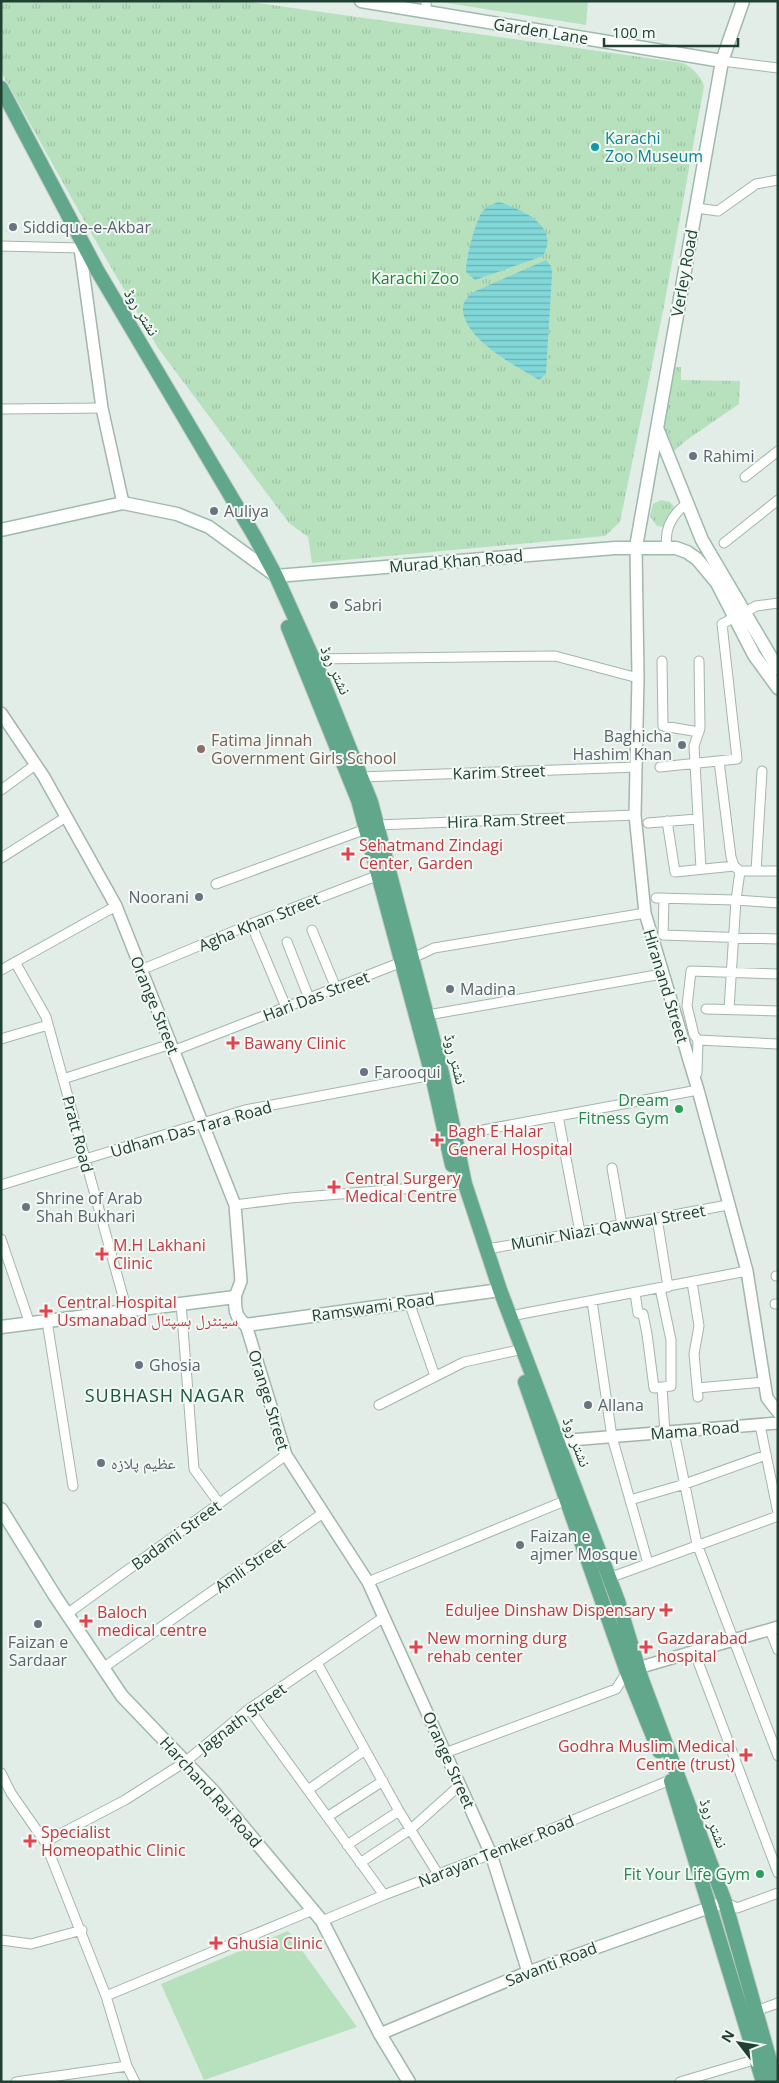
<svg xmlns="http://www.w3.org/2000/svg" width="779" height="2083" font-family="'Open Sans','Noto Naskh Arabic',sans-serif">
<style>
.grass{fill:url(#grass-tufts)}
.garden{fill:#b7e1bd}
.water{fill:url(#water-rules)}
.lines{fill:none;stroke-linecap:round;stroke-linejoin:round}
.minor-casing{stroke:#a3b6ac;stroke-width:11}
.tertiary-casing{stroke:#a3b6ac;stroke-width:14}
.secondary-casing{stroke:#9ebaac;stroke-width:15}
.primary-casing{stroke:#c0cac6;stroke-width:16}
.minor{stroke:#fff;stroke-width:9}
.tertiary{stroke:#fff;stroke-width:11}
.secondary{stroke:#fff;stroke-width:12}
.primary{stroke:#60a78b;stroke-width:14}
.culture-dot{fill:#0f9aa8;stroke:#f2f9f4;stroke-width:2}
.worship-dot{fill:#6b7280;stroke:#f2f9f4;stroke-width:2}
.education-dot{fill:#8d6e63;stroke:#f2f9f4;stroke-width:2}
.health-dot{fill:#e0444e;stroke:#f2f9f4;stroke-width:2}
.leisure-dot{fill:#2e9e5b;stroke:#f2f9f4;stroke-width:2}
.labels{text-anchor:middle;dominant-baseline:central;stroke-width:4;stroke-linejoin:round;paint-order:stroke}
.street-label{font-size:16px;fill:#1f4032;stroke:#f2f9f4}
.culture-label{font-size:16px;fill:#0d838f;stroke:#f2f9f4;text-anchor:start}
.worship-label{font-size:16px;fill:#5b616d;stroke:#f2f9f4;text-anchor:start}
.park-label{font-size:16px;fill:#257b3a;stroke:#f2f9f4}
.education-label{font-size:16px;fill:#785e54;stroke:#f2f9f4;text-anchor:start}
.health-label{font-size:16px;fill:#be3a42;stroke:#f2f9f4;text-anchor:start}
.leisure-label{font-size:16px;fill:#27864d;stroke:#f2f9f4;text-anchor:end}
.neighbourhood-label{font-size:18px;letter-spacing:1px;fill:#19543d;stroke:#f2f9f4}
</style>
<defs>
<pattern id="grass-tufts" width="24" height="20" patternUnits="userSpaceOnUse" patternTransform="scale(1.25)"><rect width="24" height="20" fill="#b7e1bd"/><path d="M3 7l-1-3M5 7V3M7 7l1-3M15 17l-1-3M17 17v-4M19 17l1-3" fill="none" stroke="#9dc2a3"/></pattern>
<pattern id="water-rules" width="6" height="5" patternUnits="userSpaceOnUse" patternTransform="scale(1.25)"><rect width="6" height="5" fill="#82d7d8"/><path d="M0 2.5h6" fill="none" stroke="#6ab0b0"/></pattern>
</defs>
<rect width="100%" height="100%" fill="#e1ede6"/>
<path class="grass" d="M1,1h243l439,62c9,4 18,13 21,23l-40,220 -44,216 -15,14 -293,27 -4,-26 -19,-14 -131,-175 -68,-117 -81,-145 -8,-14z
M668,367h13v13l59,1 -1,23 -51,35 -20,17 -11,-27z
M661,500l9,2 6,7 -11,18 -8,-1 -7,-10 3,-12z"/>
<path class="garden" d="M435,1h153l-2,24z
M288,1931l69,96 -153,53 -43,-96z"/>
<path class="water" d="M499,202c21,7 62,23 44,54l-68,24 -9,-8c-1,-11 10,-52 16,-60 5,-6 11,-8 17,-10z
M546,260l5,6 1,8 -6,100 -7,6c-23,-14 -74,-40 -76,-70 -1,-7 4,-12 8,-17z"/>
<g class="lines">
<g class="minor-casing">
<path id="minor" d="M426,12v-11
M722,61l56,7
M696,208l22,3 38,-27 22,-4
M1,246l79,2
M1,409l101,-1
M745,477l33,-26
M724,543l54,-43
M667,547c-3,-18 5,-32 19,-43
M744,613l12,-7 22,-3
M313,659l242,-3 83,22
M662,661l1,65 36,6
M699,661l1,67 -6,18 7,123
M719,761l12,96 3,9 6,5
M660,767l77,-8 -15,-135 13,-7
M361,777l275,-10
M1,790l34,-25
M667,821l8,51 59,-6
M648,823l49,-4
M377,825l258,-10
M1,858l65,-41
M756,871l6,-100
M216,884l150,-55
M656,898l80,2 42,3
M664,898l-1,37 115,4
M251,924l35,83
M312,930l24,58
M287,942l22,56
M413,958l21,-10 211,-35
M15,962l31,55 81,294
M1,970l115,-64
M141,970l110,-46 128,-49
M706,1009l72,2
M729,1009l7,-109 4,-29h38
M428,1015l234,-41
M1,1039l47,-14
M698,1040l80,4
M173,1051l229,-89
M697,1073l1,-33 -4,-5 -7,-29 4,-35 87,3
M63,1079l108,-35
M558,1116l22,116
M456,1135l242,-45
M612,1168l10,57
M1,1185l244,-75 192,-36
M235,1205l55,-7 175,-14
M657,1218l11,69
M1,1239l29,85
M488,1249l240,-44
M776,1276h2
M692,1282l7,44 -5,28 4,43
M660,1288l11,52v46l-9,1
M635,1293l3,20 5,1 4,20 7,54 8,-1 3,46
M592,1301l20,136 36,126
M409,1302l26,74
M181,1303l13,166 25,34
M775,1304h3
M510,1316l237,-45
M47,1321l26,165
M697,1388l68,-6
M379,1405l85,-43 50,-11
M760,1425l18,88
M674,1432l23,112 81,212
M630,1500l55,-16 81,-29
M609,1578l169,-62
M368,1582l199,-82
M67,1614l219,-159
M770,1630l8,20
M694,1651l84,222
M317,1663l82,148 39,63
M103,1668l220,-155
M249,1709l135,186
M445,1753l171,-64 11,-17
M1,1773l10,20 34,49 61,154 21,70 8,16
M308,1790l57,-40
M327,1817l56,-36
M45,1842l80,-42 60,-38 64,-53 135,-92
M347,1845l52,-34
M360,1863l51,-34 49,-44
M725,1902l12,6 41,-15
M322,1921l62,-26 107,-41 179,-74
M1,1940l30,4 51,-14
M106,1996l207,-86
M756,2011l22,-8
M16,2082l111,-16
M680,2082l77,-23"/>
</g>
<g class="tertiary-casing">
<path id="tertiary" d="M80,248l22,160 21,95
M636,547l2,131 -3,137 10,98 53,177 49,181 20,127 11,14
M1,713l43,64 72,129 119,299 6,76 -6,16
M246,1325l40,130 82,127 123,272 37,118
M558,1441l220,-18
M631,1670l147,-43
M380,2034l148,-62 197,-70"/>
</g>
<g class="secondary-casing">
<path id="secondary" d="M361,1l361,60
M657,428l45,112 76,129
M1,530l122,-27 54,11 32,13 67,49 339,-28h61l11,4 10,7 20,24 37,72 24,33
M636,547l86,-486 21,-60
M1,1327l234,-30c0,13 0,20 11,28l254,-35
M1,1509l54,87 67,100 92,96 108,129 58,113 29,48"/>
</g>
<g class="primary-casing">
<path id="primary" d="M1,88l96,182 158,267 21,39 44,98 51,128 71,271 23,111 35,106 118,311 24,79 83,222 51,180
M288,627l70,173 74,275 20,90
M525,1382l102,290 32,79
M671,1781l92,301"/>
</g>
<use href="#minor" class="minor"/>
<use href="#tertiary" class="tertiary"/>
<use href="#secondary" class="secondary"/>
<use href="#primary" class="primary"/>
</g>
<circle class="culture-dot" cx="595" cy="147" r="5"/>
<g class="worship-dot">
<circle cx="13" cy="227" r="5"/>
<circle cx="693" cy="456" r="5"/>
<circle cx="214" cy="511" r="5"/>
<circle cx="334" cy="605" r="5"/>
<circle cx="682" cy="745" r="5"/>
<circle cx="199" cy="897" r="5"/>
<circle cx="450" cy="989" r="5"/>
<circle cx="364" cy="1072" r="5"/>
<circle cx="26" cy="1207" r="5"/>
<circle cx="139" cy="1365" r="5"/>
<circle cx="588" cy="1405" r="5"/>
<circle cx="101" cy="1463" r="5"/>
<circle cx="520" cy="1545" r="5"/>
<circle cx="38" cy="1624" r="5"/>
</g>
<circle class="education-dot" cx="201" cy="749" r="5"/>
<g class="health-dot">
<path d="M345.5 846.5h5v5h5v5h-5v5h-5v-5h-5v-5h5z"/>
<path d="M230.5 1035.5h5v5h5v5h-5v5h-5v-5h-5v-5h5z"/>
<path d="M434.5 1132.5h5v5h5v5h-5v5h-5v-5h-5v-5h5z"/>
<path d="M331.5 1179.5h5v5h5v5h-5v5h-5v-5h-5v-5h5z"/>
<path d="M99.5 1246.5h5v5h5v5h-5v5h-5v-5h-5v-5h5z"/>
<path d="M43.5 1303.5h5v5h5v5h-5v5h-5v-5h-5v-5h5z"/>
<path d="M663.5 1602.5h5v5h5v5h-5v5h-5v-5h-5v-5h5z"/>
<path d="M83.5 1613.5h5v5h5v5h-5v5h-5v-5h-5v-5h5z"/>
<path d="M413.5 1639.5h5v5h5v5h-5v5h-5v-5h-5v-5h5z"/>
<path d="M643.5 1639.5h5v5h5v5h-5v5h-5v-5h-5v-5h5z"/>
<path d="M743.5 1747.5h5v5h5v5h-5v5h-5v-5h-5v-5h5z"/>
<path d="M27.5 1833.5h5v5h5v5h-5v5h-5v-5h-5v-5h5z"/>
<path d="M213.5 1935.5h5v5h5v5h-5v5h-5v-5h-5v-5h5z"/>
</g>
<g class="leisure-dot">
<circle cx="679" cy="1109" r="5"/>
<circle cx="760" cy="1874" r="5"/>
</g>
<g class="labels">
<g class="street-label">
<text transform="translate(541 31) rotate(9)">Garden Lane</text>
<text transform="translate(684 273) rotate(-80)">Verley Road</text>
<text transform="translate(142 312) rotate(59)">نشتر روڈ</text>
<text transform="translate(456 561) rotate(-5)">Murad Khan Road</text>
<text transform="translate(336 670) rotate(66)">نشتر روڈ</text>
<text transform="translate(499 772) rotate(-2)">Karim Street</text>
<text transform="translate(506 820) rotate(-2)">Hira Ram Street</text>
<text transform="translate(259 922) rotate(-22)">Agha Khan Street</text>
<text transform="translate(666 986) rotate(73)">Hiranand Street</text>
<text transform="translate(316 996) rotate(-21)">Hari Das Street</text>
<text transform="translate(155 1005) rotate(68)">Orange Street</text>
<text transform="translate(456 1059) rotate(76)">نشتر روڈ</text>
<text transform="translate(191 1129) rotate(-16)">Udham Das Tara Road</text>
<text transform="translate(78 1134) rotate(75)">Pratt Road</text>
<text transform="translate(608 1227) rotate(-10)">Munir Niazi Qawwal Street</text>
<text transform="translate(373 1307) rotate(-8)">Ramswami Road</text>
<text transform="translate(269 1400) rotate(73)">Orange Street</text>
<text transform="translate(695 1430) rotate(-5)">Mama Road</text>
<text transform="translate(577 1442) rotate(69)">نشتر روڈ</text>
<text transform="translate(176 1535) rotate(-36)">Badami Street</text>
<text transform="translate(250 1565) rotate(-35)">Amli Street</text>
<text transform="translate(242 1718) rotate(-37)">Jagnath Street</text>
<text transform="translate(449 1760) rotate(66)">Orange Street</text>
<text transform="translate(211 1792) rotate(48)">Harchand Rai Road</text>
<text transform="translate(714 1823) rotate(69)">نشتر روڈ</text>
<text transform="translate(496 1851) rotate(-22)">Narayan Temker Road</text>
<text transform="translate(551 1964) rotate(-21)">Savanti Road</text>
</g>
<g class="culture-label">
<text x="605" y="138">Karachi<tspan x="605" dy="18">Zoo Museum</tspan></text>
</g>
<g class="worship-label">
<text x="23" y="227">Siddique-e-Akbar</text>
<text x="703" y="456">Rahimi</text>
<text x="224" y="511">Auliya</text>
<text x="344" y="605">Sabri</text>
<text x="672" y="736" text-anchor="end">Baghicha<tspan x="672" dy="18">Hashim Khan</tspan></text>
<text x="189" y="897" text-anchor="end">Noorani</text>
<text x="460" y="989">Madina</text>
<text x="374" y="1072">Farooqui</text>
<text x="36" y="1198">Shrine of Arab<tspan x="36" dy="18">Shah Bukhari</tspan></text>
<text x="149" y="1365">Ghosia</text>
<text x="598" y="1405">Allana</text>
<text x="111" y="1463">عظیم پلازہ</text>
<text x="530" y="1536">Faizan e<tspan x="530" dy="18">ajmer Mosque</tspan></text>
<text x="38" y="1642" text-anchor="middle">Faizan e<tspan x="38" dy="18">Sardaar</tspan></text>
</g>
<g class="park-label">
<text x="415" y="278">Karachi Zoo</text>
</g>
<g class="education-label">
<text x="211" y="740">Fatima Jinnah<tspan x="211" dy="18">Government Girls School</tspan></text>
</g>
<g class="health-label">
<text x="359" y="845">Sehatmand Zindagi<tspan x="359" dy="18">Center, Garden</tspan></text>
<text x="244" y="1043">Bawany Clinic</text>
<text x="448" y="1131">Bagh E Halar<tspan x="448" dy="18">General Hospital</tspan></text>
<text x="345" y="1178">Central Surgery<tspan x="345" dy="18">Medical Centre</tspan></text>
<text x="113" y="1245">M.H Lakhani<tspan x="113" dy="18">Clinic</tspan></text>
<text x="57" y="1302">Central Hospital<tspan x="57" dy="18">Usmanabad سینٹرل ہسپتال</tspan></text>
<text x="655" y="1610" text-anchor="end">Eduljee Dinshaw Dispensary</text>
<text x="97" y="1612">Baloch<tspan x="97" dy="18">medical centre</tspan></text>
<text x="427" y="1638">New morning durg<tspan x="427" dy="18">rehab center</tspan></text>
<text x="657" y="1638">Gazdarabad<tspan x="657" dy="18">hospital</tspan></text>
<text x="735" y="1746" text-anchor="end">Godhra Muslim Medical<tspan x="735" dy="18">Centre (trust)</tspan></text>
<text x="41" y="1832">Specialist<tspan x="41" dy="18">Homeopathic Clinic</tspan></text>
<text x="227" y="1943">Ghusia Clinic</text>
</g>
<g class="leisure-label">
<text x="669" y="1100">Dream<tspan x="669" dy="18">Fitness Gym</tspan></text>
<text x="750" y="1874">Fit Your Life Gym</text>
</g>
<g class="neighbourhood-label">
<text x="165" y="1395">SUBHASH NAGAR</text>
</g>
</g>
<rect width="779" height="2083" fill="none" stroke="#1f4032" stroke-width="5"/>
<g transform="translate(739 2043) rotate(301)" stroke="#f2f9f4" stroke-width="4" paint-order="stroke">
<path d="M0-4L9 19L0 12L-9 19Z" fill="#1f4032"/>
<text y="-8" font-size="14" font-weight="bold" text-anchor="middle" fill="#1f4032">N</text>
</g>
<path d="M604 38v8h134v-8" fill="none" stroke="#1f4032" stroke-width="2.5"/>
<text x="612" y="38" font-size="15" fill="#1f4032" stroke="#f2f9f4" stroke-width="4" paint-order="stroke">100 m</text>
</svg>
